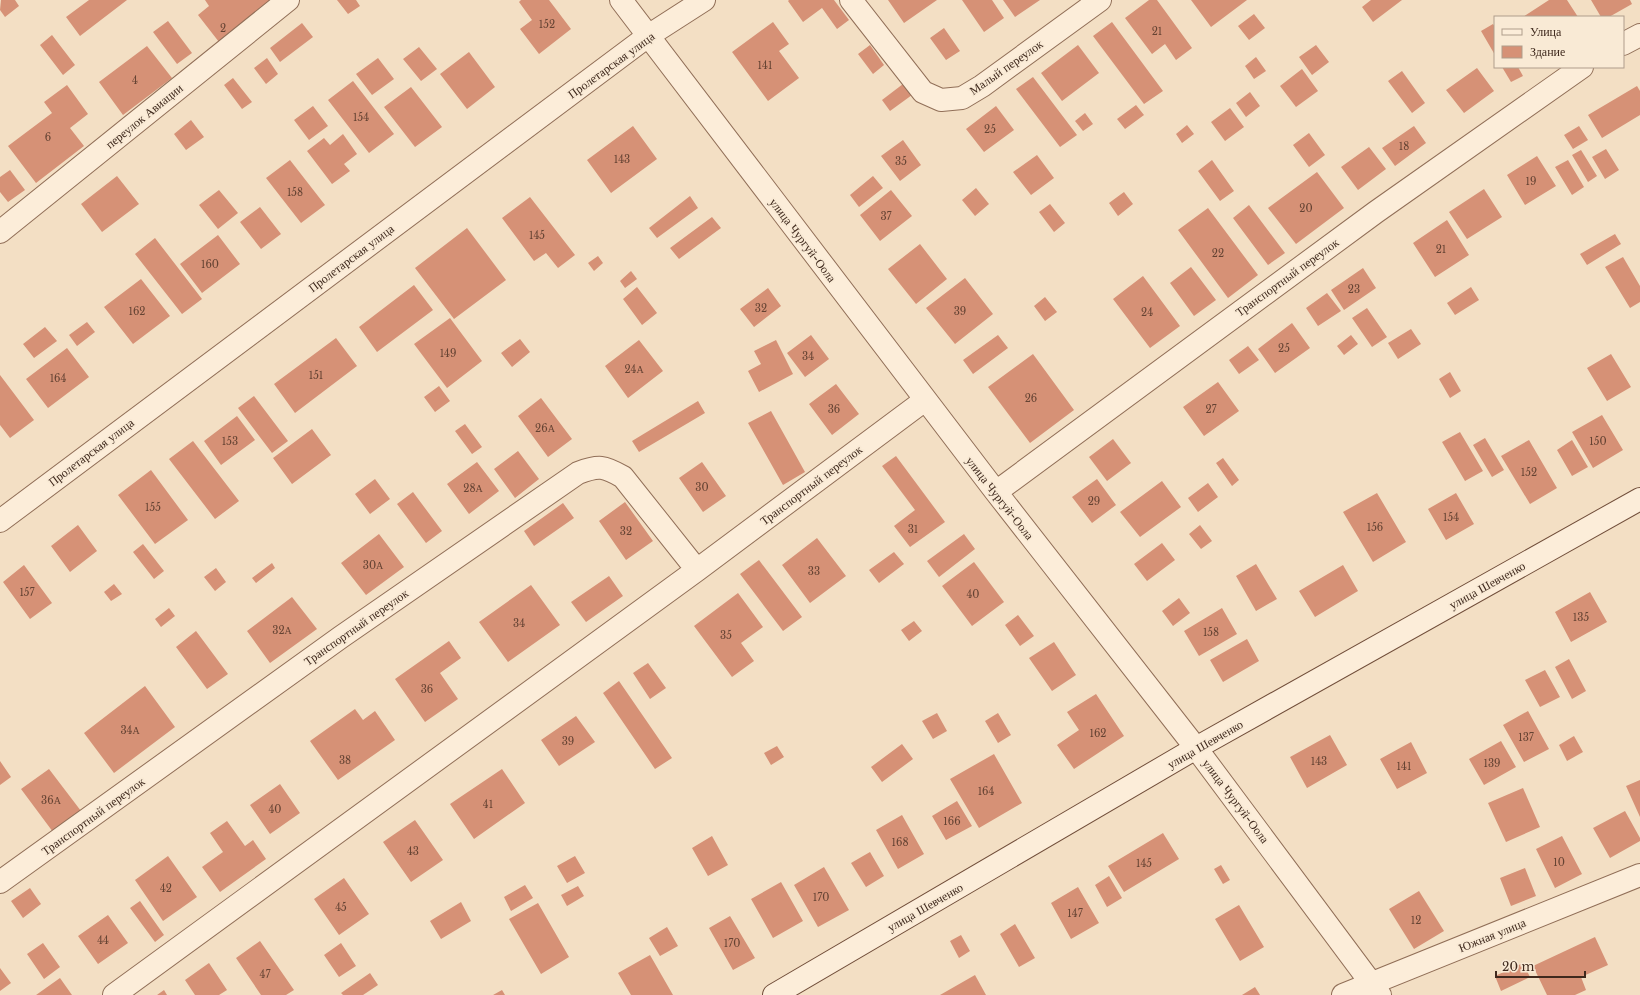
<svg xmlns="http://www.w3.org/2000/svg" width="1640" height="995" font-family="'Libre Baskerville',serif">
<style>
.building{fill:#d69176}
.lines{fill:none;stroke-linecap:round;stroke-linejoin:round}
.street-casing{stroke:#916f58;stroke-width:24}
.secondary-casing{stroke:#724f3b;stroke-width:24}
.street{stroke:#fcedd9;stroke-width:22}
.secondary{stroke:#fcedd9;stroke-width:22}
.labels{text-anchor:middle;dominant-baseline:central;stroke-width:3.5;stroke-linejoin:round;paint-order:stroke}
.number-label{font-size:10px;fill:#654333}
.street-label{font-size:12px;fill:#3f291d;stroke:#f9ead5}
</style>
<rect width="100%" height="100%" fill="#f3dfc4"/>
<path class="building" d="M1,0h14l4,6 -14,11 -5,-7z
M89,0h38l-47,36 -14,-19z
M205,0h70l-56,42 -21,-27 11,-9z
M337,0h19l4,6 -12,8z
M521,0h28l22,29 -32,25 -19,-25 12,-9 -13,-18z
M789,0h45l15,20 -12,9 -15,-21 -19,14 -15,-21z
M888,0h49l-33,23z
M962,0h30l12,18 -20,14z
M1003,0h37l-25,17z
M1149,0h8l35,48 -16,12 -11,-16 -13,10 -27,-36z
M1191,0h56l-36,27z
M1371,0h31l-29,22 -11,-15z
M1549,0h18l11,17h-55z
M1591,0h39l2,4 -23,13h-8z
M1254,14l11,14 -16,12 -11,-14z
M168,21l24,32 -15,11 -24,-32z
M773,22l16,22 -10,7 20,27 -31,23 -36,-49z
M1112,22l51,69 -19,13 -51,-68z
M302,23l11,14 -33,25 -10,-14z
M1493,24l2,3v28l-14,-24z
M944,28l16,23 -14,9 -16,-22z
M52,35l23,30 -12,10 -23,-30z
M870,45l14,20 -11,9 -15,-20z
M1078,45l21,28 -37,28 -21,-28z
M1316,45l13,17 -17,13 -13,-18z
M147,46l25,32 -49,37 -24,-33z
M419,47l18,22 -16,12 -18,-22z
M469,52l26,35 -28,22 -27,-35z
M1256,57l10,14 -12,8 -9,-13z
M267,58l11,16 -12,10 -12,-16z
M378,58l16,21 -22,16 -16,-21z
M1502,67h16l5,9 -12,6z
M1477,68l17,23 -30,22 -18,-23z
M1302,69l16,22 -22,16 -16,-21z
M1402,71l23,32 -13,10 -24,-32z
M1033,77l44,58 -17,12 -44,-58z
M233,78l19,24 -10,7 -18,-24z
M353,81l41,53 -25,19 -41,-53z
M903,84l9,11 -22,16 -8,-11z
M67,85l21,29 -18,14 14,18 -48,37 -28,-37 44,-33 -8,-11z
M1637,86l3,5v24l-38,23 -14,-23z
M411,87l31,40 -27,20 -31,-40z
M1250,92l10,14 -14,11 -10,-14z
M1136,105l8,10 -19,14 -8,-10z
M313,106l15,20 -19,14 -15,-20z
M996,106l18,24 -30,22 -18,-23z
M1230,108l14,19 -19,14 -14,-19z
M1085,113l8,11 -10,7 -8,-10z
M191,120l13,17 -18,13 -12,-16z
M1187,125l7,9 -12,9 -6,-9z
M633,126l24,33 -46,34 -24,-33z
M1414,126l12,17 -31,23 -13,-18z
M1579,126l9,14 -15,9 -9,-14z
M1309,133l16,22 -16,12 -16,-22z
M343,134l14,20 -13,10 6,7 -18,13 -25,-33 17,-13 6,7z
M903,140l18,25 -21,16 -19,-25z
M1369,147l17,22 -28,21 -17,-23z
M1606,149l13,21 -14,9 -13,-22z
M1581,150l16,26 -9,6 -16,-27z
M1037,155l17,23 -23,17 -18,-23z
M1537,156l19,30 -31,19 -18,-30z
M290,160l35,45 -24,18 -35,-45z
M1212,160l22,31 -14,10 -22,-30z
M1568,160l16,27 -12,8 -17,-28z
M10,170l15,20 -17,12 -8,-10v-15z
M1317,172l27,36 -48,36 -28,-36z
M117,176l22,28 -37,28 -21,-28z
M873,176l10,12 -24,19 -9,-12z
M976,188l13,16 -14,12 -13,-16z
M1484,189l18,28 -35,22 -18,-27z
M219,190l19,23 -20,16 -19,-24z
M891,190l21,26 -32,25 -20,-26z
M1124,192l9,12 -15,12 -9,-13z
M690,196l8,12 -41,30 -8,-10z
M530,197l45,58 -17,13 -12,-15 -12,8 -32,-43z
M1050,204l15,19 -11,9 -15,-20z
M1249,205l36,48 -17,12 -35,-47z
M260,207l21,27 -20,15 -21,-27z
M1208,208l50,67 -30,23 -50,-68z
M712,217l9,11 -42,31 -9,-11z
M1447,220l22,35 -34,22 -22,-34z
M467,228l39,52 -52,39 -39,-51z
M1615,234l6,10 -34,21 -7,-11z
M218,235l22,29 -38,29 -22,-29z
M155,238l47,61 -20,15 -47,-60z
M920,244l27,35 -31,25 -28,-35z
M598,256l5,7 -9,8 -6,-8z
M1623,257l17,29v16l-10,6 -25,-41z
M1191,267l25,33 -22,16 -24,-33z
M1363,268l13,20 -32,22 -13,-20z
M631,271l6,8 -12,9 -5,-7z
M1143,276l37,50 -30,22 -37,-49z
M965,278l28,36 -38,30 -29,-36z
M141,279l29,37 -37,28 -29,-37z
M414,285l19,25 -56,42 -18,-25z
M637,287l20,26 -15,12 -19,-26z
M1471,287l8,13 -24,15 -8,-12z
M768,288l13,18 -27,21 -14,-18z
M1327,293l14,18 -23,15 -12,-18z
M1045,297l12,15 -12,9 -11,-15z
M1367,308l20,29 -15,10 -20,-29z
M450,318l32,43 -35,27 -33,-44z
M87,322l8,10 -18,14 -8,-11z
M1292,323l18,25 -35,25 -17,-24z
M45,327l12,14 -23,17 -11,-14z
M1411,329l10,15 -23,15 -10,-16z
M811,335l18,24 -24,18 -18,-24z
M998,335l10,13 -35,26 -10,-14z
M1351,335l7,9 -14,11 -7,-9z
M336,338l21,28 -62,47 -21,-29z
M520,339l10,13 -18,15 -11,-14z
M639,340l24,31 -35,27 -23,-32z
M776,340l17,34 -34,18 -11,-21 13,-7 -7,-13z
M1248,346l11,14 -20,14 -10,-14z
M67,348l22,29 -41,31 -22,-29z
M1033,354l41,56 -44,33 -42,-56z
M1611,354l20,33 -24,14 -20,-33z
M1450,372l11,19 -11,7 -11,-19z
M0,375l34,45 -24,18 -10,-13z
M1218,382l21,29 -35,25 -21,-29z
M836,384l23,30 -27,21 -23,-31z
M439,386l11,15 -15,11 -11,-15z
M254,396l34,45 -16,12 -34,-45z
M541,398l31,41 -24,18 -30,-41z
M698,401l7,12 -66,39 -7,-11z
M771,411l34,61 -22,13 -35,-62z
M1602,415l21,35 -30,18 -21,-36z
M237,416l18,24 -34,25 -17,-24z
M465,424l17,23 -10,7 -17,-23z
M312,429l19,26 -39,29 -19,-26z
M1460,432l23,39 -18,10 -23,-39z
M1485,438l19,32 -12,7 -19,-32z
M1113,439l18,24 -24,18 -18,-24z
M1529,440l28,48 -27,16 -29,-48z
M1572,440l16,27 -16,9 -15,-26z
M193,441l46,60 -24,18 -46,-60z
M518,451l21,28 -24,19 -21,-29z
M896,456l49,66 -35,25 -16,-21 21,-16 -33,-44z
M1223,458l16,22 -7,6 -16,-23z
M477,462l22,29 -30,23 -22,-30z
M702,462l24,34 -23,16 -24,-34z
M151,470l37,50 -33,24 -37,-49z
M375,479l15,20 -20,15 -15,-20z
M1097,479l19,26 -24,18 -20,-26z
M1162,481l19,26 -41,30 -20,-25z
M1208,483l10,14 -20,15 -10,-14z
M413,492l29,39 -16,12 -29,-39z
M1377,493l29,49 -33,20 -30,-50z
M1456,493l18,31 -28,16 -18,-31z
M625,502l28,39 -27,19 -27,-39z
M563,503l11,15 -40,28 -10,-15z
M78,525l19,26 -27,21 -19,-26z
M1200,525l12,16 -11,8 -12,-15z
M379,534l25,33 -38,28 -25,-32z
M964,534l11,15 -36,28 -12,-16z
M817,538l29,38 -36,27 -28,-38z
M1162,543l13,17 -28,21 -13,-17z
M143,544l21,27 -10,8 -21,-27z
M894,552l10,12 -25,19 -10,-13z
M759,560l43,57 -19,14 -43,-57z
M974,562l30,40 -32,24 -30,-40z
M272,563l3,5 -19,15 -4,-5z
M1256,564l21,35 -21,12 -20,-35z
M24,565l28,38 -22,16 -27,-37z
M1343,565l15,26 -43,26 -16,-26z
M216,568l10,14 -11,9 -11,-14z
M609,576l14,20 -37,26 -15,-20z
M114,584l8,10 -11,7 -7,-9z
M531,585l29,40 -52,37 -29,-40z
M1590,592l17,30 -36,20 -16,-30z
M738,593l25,34 -22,16 13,18 -22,16 -38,-51z
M292,597l25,32 -47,34 -23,-32z
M1179,598l11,15 -17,13 -11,-15z
M169,608l6,8 -14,11 -6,-8z
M1222,608l15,26 -38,22 -15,-25z
M1018,615l16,21 -14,10 -15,-21z
M914,621l8,10 -13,10 -8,-11z
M196,631l32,43 -21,15 -31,-42z
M1247,639l12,22 -36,21 -13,-22z
M449,641l12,17 -21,15 18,26 -33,23 -30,-43z
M1054,642l22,33 -24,16 -23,-33z
M1569,659l17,32 -14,8 -17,-32z
M648,663l18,25 -16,11 -17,-26z
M1545,670l15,27 -20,10 -15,-27z
M619,681l53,77 -17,11 -52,-76z
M145,686l30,41 -61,46 -30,-40z
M1096,694l28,42 -50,33 -17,-24 22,-15 -12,-18z
M355,709l8,11 12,-9 20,29 -57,40 -28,-39z
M1528,711l21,38 -25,13 -21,-37z
M937,713l10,18 -14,8 -11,-18z
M998,713l13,22 -13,8 -13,-22z
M576,716l19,26 -36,24 -18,-26z
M1330,735l17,30 -40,23 -17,-31z
M1574,736l9,16 -16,9 -8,-16z
M1501,741l15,26 -32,18 -15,-26z
M1411,742l16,31 -30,16 -17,-30z
M902,744l11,15 -31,23 -11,-15z
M777,746l7,11 -13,8 -7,-12z
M994,754l28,49 -43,25 -29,-49z
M0,761l11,16 -11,8z
M49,769l32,42 -28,21 -32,-43z
M502,769l23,34 -51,36 -24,-35z
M1640,780v37l-14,-31z
M280,784l20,29 -30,21 -20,-29z
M1523,788l17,39 -34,15 -18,-39z
M957,801l15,25 -26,14 -14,-24z
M1625,811l15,27v3l-30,17 -17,-30z
M902,815l22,39 -26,15 -22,-39z
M415,820l28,40 -32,22 -28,-40z
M227,821l18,25 8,-6 13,19 -46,33 -18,-25 21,-15 -13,-19z
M1163,833l16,26 -55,33 -16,-26z
M712,836l16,29 -20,11 -16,-28z
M1562,836l20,38 -27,14 -19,-39z
M870,852l14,24 -18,11 -15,-24z
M168,856l29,41 -34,24 -28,-41z
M575,856l10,17 -18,10 -10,-17z
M1221,865l9,15 -7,4 -9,-15z
M824,867l25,43 -31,17 -24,-42z
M1525,868l11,28 -25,10 -11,-28z
M1109,876l13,22 -15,9 -12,-22z
M344,878l25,36 -30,21 -25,-36z
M781,882l22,39 -30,17 -22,-39z
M525,885l8,13 -22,13 -7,-14z
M578,886l6,10 -17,10 -6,-11z
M1078,887l21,36 -28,16 -20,-36z
M30,888l11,16 -18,14 -12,-17z
M1419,891l25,40 -30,18 -25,-40z
M140,901l24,34 -9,7 -25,-34z
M461,902l10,19 -30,18 -11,-18z
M538,903l31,54 -28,17 -32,-55z
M1239,905l25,42 -24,14 -25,-42z
M108,915l20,28 -30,21 -20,-28z
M730,916l25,42 -22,12 -24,-42z
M1015,924l20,34 -16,9 -19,-33z
M667,927l11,19 -18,10 -11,-18z
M961,935l9,16 -11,7 -9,-17z
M1595,937l13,28 -27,12 5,13 -11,5h-28l-14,-29z
M260,941l34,49 -8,5h-25l-25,-37z
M43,943l17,24 -16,12 -17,-25z
M341,943l15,23 -17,11 -15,-22z
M650,955l23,40h-42l-13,-22z
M209,963l18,27 -8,5h-24l-10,-15z
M1523,963l7,14 -29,14 -6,-15z
M0,968l11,15 -11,8z
M370,973l8,12 -15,10h-20l-2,-2z
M975,975l11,20h-46z
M60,978l12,17h-36z
M1255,987l5,8h-18z
M164,990l3,5h-10z
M502,990l3,5h-12z"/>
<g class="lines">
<g class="street-casing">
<path id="street" d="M621,0l375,492 200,256 184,247
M851,0l72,92 18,8 21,-2 20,-12 118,-86
M1623,44l17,-9
M0,232l288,-232
M996,492l380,-280 206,-145
M0,521l648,-485 56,-36
M0,882l341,-245 237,-164c21,-8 26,-7 45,4l74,93
M114,995l583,-425 228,-170
M1343,995l297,-120"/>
</g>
<g class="secondary-casing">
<path id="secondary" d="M774,995l422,-247 444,-249"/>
</g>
<use href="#street" class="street"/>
<use href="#secondary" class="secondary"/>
</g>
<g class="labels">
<g class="number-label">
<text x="547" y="24">152</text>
<text x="223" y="28">2</text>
<text x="1157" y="31">21</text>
<text x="765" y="65">141</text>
<text x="135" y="80">4</text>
<text x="361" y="117">154</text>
<text x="990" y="129">25</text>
<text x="48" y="137">6</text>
<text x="1404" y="146">18</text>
<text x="622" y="159">143</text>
<text x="901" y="161">35</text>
<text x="1531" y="181">19</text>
<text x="295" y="192">158</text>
<text x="1306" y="208">20</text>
<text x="886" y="216">37</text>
<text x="537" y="235">145</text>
<text x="1441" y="249">21</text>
<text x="1218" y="253">22</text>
<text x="210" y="264">160</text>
<text x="1354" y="289">23</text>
<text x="761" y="308">32</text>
<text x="137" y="311">162</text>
<text x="960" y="311">39</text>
<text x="1147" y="312">24</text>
<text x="1284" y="348">25</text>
<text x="448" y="353">149</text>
<text x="808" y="356">34</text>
<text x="634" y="369">24А</text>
<text x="316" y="375">151</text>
<text x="58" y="378">164</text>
<text x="1031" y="398">26</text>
<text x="834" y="409">36</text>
<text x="1211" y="409">27</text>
<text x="545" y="428">26А</text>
<text x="230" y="441">153</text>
<text x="1598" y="441">150</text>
<text x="1529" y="472">152</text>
<text x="702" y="487">30</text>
<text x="473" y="488">28А</text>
<text x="1094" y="501">29</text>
<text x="153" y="507">155</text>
<text x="1451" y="517">154</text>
<text x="1375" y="527">156</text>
<text x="913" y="529">31</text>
<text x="626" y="531">32</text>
<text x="373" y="565">30А</text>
<text x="814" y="571">33</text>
<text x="27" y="592">157</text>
<text x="973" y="594">40</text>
<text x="1581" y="617">135</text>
<text x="519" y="623">34</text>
<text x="282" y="630">32А</text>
<text x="1211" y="632">158</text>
<text x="726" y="635">35</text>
<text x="427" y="689">36</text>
<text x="130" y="730">34А</text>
<text x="1098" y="733">162</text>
<text x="1526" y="737">137</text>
<text x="568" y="741">39</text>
<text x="345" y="760">38</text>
<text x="1319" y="761">143</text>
<text x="1492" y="763">139</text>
<text x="1404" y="766">141</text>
<text x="986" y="791">164</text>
<text x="51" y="800">36А</text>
<text x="488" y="804">41</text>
<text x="275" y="809">40</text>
<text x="952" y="821">166</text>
<text x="900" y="842">168</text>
<text x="413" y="851">43</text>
<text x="1559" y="862">10</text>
<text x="1144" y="863">145</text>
<text x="166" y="888">42</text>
<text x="821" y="897">170</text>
<text x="341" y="907">45</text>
<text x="1075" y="913">147</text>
<text x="1416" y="920">12</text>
<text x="103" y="940">44</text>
<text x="732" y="943">170</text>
<text x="265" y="974">47</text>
</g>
<g class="street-label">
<text transform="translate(611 65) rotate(-36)">Пролетарская улица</text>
<text transform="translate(1006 67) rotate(-35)">Малый переулок</text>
<text transform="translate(144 116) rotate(-39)">переулок Авиации</text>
<text transform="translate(803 240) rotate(53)">улица Чургуй-Оола</text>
<text transform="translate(351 258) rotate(-37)">Пролетарская улица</text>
<text transform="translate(1287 277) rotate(-36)">Транспортный переулок</text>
<text transform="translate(91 452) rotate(-37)">Пролетарская улица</text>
<text transform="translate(811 485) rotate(-37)">Транспортный переулок</text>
<text transform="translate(1000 498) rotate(52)">улица Чургуй-Оола</text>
<text transform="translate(1487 585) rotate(-29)">улица Шевченко</text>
<text transform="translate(356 627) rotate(-35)">Транспортный переулок</text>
<text transform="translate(1205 744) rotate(-30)">улица Шевченко</text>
<text transform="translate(1236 801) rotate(53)">улица Чургуй-Оола</text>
<text transform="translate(93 816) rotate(-36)">Транспортный переулок</text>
<text transform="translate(925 907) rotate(-30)">улица Шевченко</text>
<text transform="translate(1492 935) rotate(-22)">Южная улица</text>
</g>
</g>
<rect x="1494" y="16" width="130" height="52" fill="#f9ead5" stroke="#af9d8b"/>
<rect x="1502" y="29" width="20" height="6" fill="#fcedd9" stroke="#af9d8b"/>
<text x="1530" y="36" font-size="12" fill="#3f291d">Улица</text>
<rect x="1502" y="46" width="20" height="12" fill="#d69176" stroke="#af9d8b"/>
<text x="1530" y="56" font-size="12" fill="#3f291d">Здание</text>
<path d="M1496 971v6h89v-6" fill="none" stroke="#3f291d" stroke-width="2"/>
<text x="1502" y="971" font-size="12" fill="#3f291d" stroke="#f9ead5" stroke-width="3" paint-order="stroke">20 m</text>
</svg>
